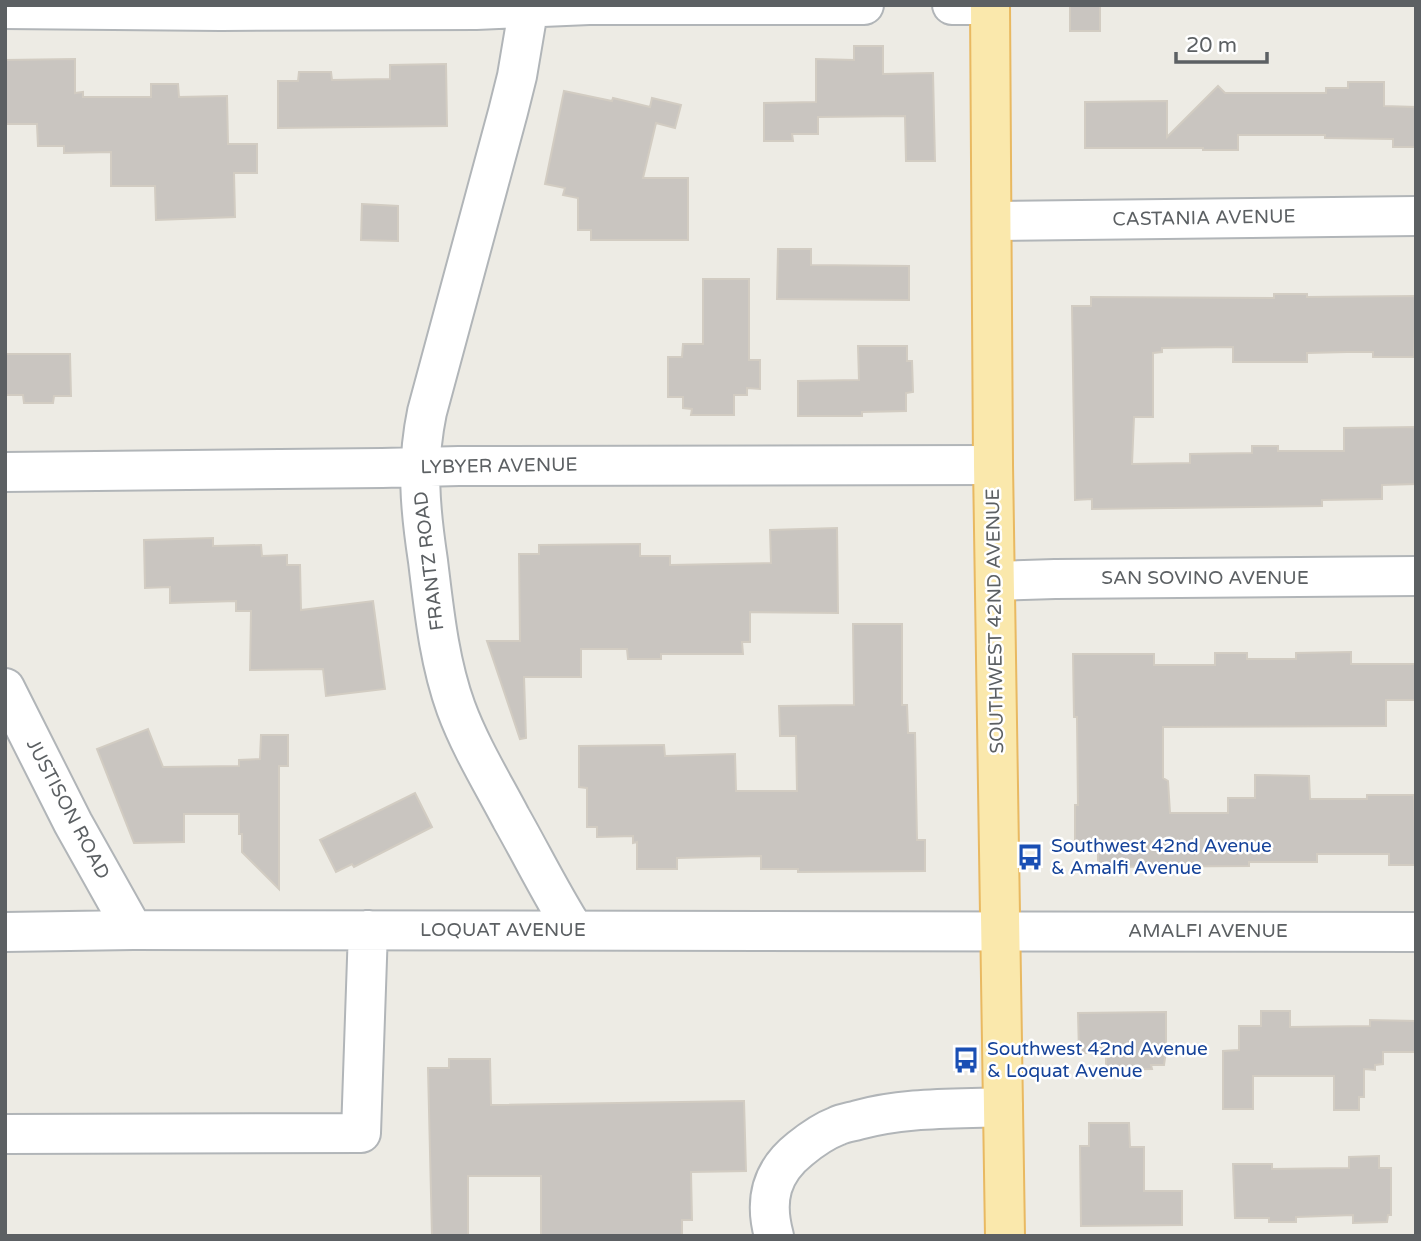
<svg xmlns="http://www.w3.org/2000/svg" width="1421" height="1241" font-family="'Varela Round',sans-serif">
<style>
.building{fill:#c9c5c0;stroke:#d2ccc2;stroke-width:2}
.lines{fill:none;stroke-linecap:round;stroke-linejoin:round}
.minor-casing{stroke:#b1b5b8;stroke-width:42}
.major-casing{stroke:#e9b961;stroke-width:42}
.minor{stroke:#fff;stroke-width:38}
.major{stroke:#fae8ac;stroke-width:38}
.labels{text-anchor:middle;dominant-baseline:central;stroke-width:5;stroke-linejoin:round;paint-order:stroke}
.street-label{font-size:19px;fill:#5c6063;stroke:#fff}
.transit-label{font-size:19px;fill:#164399;stroke:#fff;text-anchor:start}
</style>
<rect width="100%" height="100%" fill="#edebe4"/>
<path class="building" d="M1070,5h30v26h-30z
M854,46h29v28l50,-1 2,88h-29l-1,-45 -87,1v17h-26l1,7h-29v-38l52,-1v-43l38,1z
M75,59v34l8,-1v5h68v-13h27l1,13 48,-1 1,48h29v29h-23l1,44 -79,3 -1,-34h-44v-34l-47,1v-7h-26l-1,-22h-32v-64z
M446,64l1,62 -169,2v-47h20l1,-9h32l1,8 58,-1v-14z
M1348,82h36v24l32,1v40h-23v-8l-68,-1v-3h-87v15h-35v-2h-118v-46l82,-1v36l51,-51 7,7h101v-5h22z
M564,91l48,10 1,-3 37,9 2,-9 29,7 -6,23 -19,-5 -13,55h45v62h-97v-10h-13v-32l-15,-3 2,-7 -20,-4z
M362,204l36,2v35l-37,-1z
M778,249h33v16l98,1v34l-132,-1z
M703,279h46v81h11v29l-13,-1v7h-13v20h-43l1,-6 -9,-1v-11h-15v-40h14l1,-13h20z
M1274,294h33v3l109,-1 -2,61h-41v-5h-26l-40,1v9h-74v-15l-71,1v4l-9,1v64h-19l-2,47 58,-1v-9l62,-1v-7h26v5h66v-23l72,-1v57l-34,1v14l-60,1v6l-230,3v-10l-17,1 -3,-194h19v-9l183,1z
M858,346h49v15h5l1,31 -7,1v18l-44,1v4h-64v-35l61,-1z
M5,354h65l1,42h-17l-1,7h-29l-1,-8h-18z
M837,528l1,85 -88,-1v30h-8l1,12h-82v5h-33l-1,-10h-46v28h-57l2,61 -6,1 -33,-98h33l-1,-87h20v-9l101,-1v12h30v9l101,-2 -1,-33z
M213,538v8l48,-1 1,11 25,-1v10h13l1,45 72,-9 12,88 -59,7 -3,-27 -73,1 1,-59h-15v-10l-66,2v-16l-25,1 -1,-48z
M853,624h49v81h5l1,28h7l2,107h8v31l-127,1v-3h-37v-13l-84,2v11h-40v-27l-4,1v-7l-36,1v-10h-10v-39l-8,-1v-41l85,-1 1,11 70,-2 1,37h61l-1,-55h-16l-1,-30 75,-1z
M1351,652v12h65v36h-30v26l-223,1v51l5,3 2,32h58v-15h27v-23l54,1 1,23h57v-4h47l2,70h-27v-11h-72v8h-68v4l-151,1v-24h-23v-38h3l-1,-88h-3l-1,-63h81v11h61v-12h32v6h49v-6z
M148,729l15,38 76,-1v-6l21,-1 1,-24h27v31h-9v123l-37,-37v-18h-3v-20h-55v28l-50,1 -37,-94z
M415,793l17,34 -78,40 -2,-3 -16,8 -16,-32z
M1261,1011h29v16l80,-1v-6l46,1v31h-33v12l-8,1v5l-11,-1v28h-5v13h-25v-34h-81v33h-30v-58l16,-1v-24h22z
M1166,1012v39l-2,14h-13l1,4 -46,1v-17h-27l-1,-40z
M449,1059h41l1,46 253,-4 2,70 -55,1 1,48h-10v16h-141v-60h-73v60h-36l-4,-168h21z
M1089,1123h40l1,24h14v44h38v34l-101,1 -1,-80h9z
M1379,1156v12h12v47h-3l-1,7 -34,1v-8l-57,2v5h-27v-4h-34l-2,-54h39v5l77,-1v-11z"/>
<g class="lines">
<g class="minor-casing">
<path id="minor" d="M529,5l-12,71 -9,36 -81,300c-11,53 -7,96 1,149 6,49 11,100 28,147 14,38 36,74 55,110 21,37 40,76 63,112
M952,5h38
M5,9l216,2 255,-1 113,-5h275
M992,221l424,-5
M5,472l377,-4 77,-2 534,-1
M995,581l60,-2 361,-3
M5,688l68,135 60,107
M5,932l128,-2 1283,2
M5,1134l356,-1 7,-203
M774,1236c-10,-36 -3,-64 26,-87 11,-9 24,-18 37,-23 6,-3 14,-4 21,-6 46,-13 97,-11 145,-13"/>
</g>
<g class="major-casing">
<path id="major" d="M990,5l3,460 12,771"/>
</g>
<use href="#minor" class="minor"/>
<use href="#major" class="major"/>
</g>
<defs>
<g id="bus-bare" transform="scale(2.1)"><path d="M-5-6H5V4H4V6H2V4H-2V6H-4V4H-5ZM-3.5-4V0h7V-4ZM-3.5 1.2v1.5H-2V1.2ZM2 1.2v1.5H3.5V1.2Z" fill="#1a4fb4" stroke="#fff" stroke-width="2.5" paint-order="stroke"/></g>
</defs>
<g fill-rule="evenodd">
<use href="#bus-bare" x="1030" y="857"/>
<use href="#bus-bare" x="966" y="1060"/>
</g>
<g class="labels">
<g class="street-label">
<text transform="translate(1204 218) rotate(-1)">CASTANIA AVENUE</text>
<text transform="translate(499 466) rotate(-1)">LYBYER AVENUE</text>
<text transform="translate(429 561) rotate(-97)">FRANTZ ROAD</text>
<text x="1205" y="578">SAN SOVINO AVENUE</text>
<text transform="translate(995 621) rotate(-91)">SOUTHWEST 42ND AVENUE</text>
<text transform="translate(68 809) rotate(62)">JUSTISON ROAD</text>
<text x="503" y="930">LOQUAT AVENUE</text>
<text x="1208" y="931">AMALFI AVENUE</text>
</g>
<g class="transit-label">
<text x="1051" y="846">Southwest 42nd Avenue<tspan x="1051" dy="22">&amp; Amalfi Avenue</tspan></text>
<text x="987" y="1049">Southwest 42nd Avenue<tspan x="987" dy="22">&amp; Loquat Avenue</tspan></text>
</g>
</g>
<rect width="1421" height="1241" fill="none" stroke="#5c6063" stroke-width="14"/>
<path d="M1176 52v10h91v-10" fill="none" stroke="#5c6063" stroke-width="3.5"/>
<text x="1186" y="52" font-size="21" fill="#5c6063" stroke="#ffffff" stroke-width="5" paint-order="stroke">20 m</text>
</svg>
